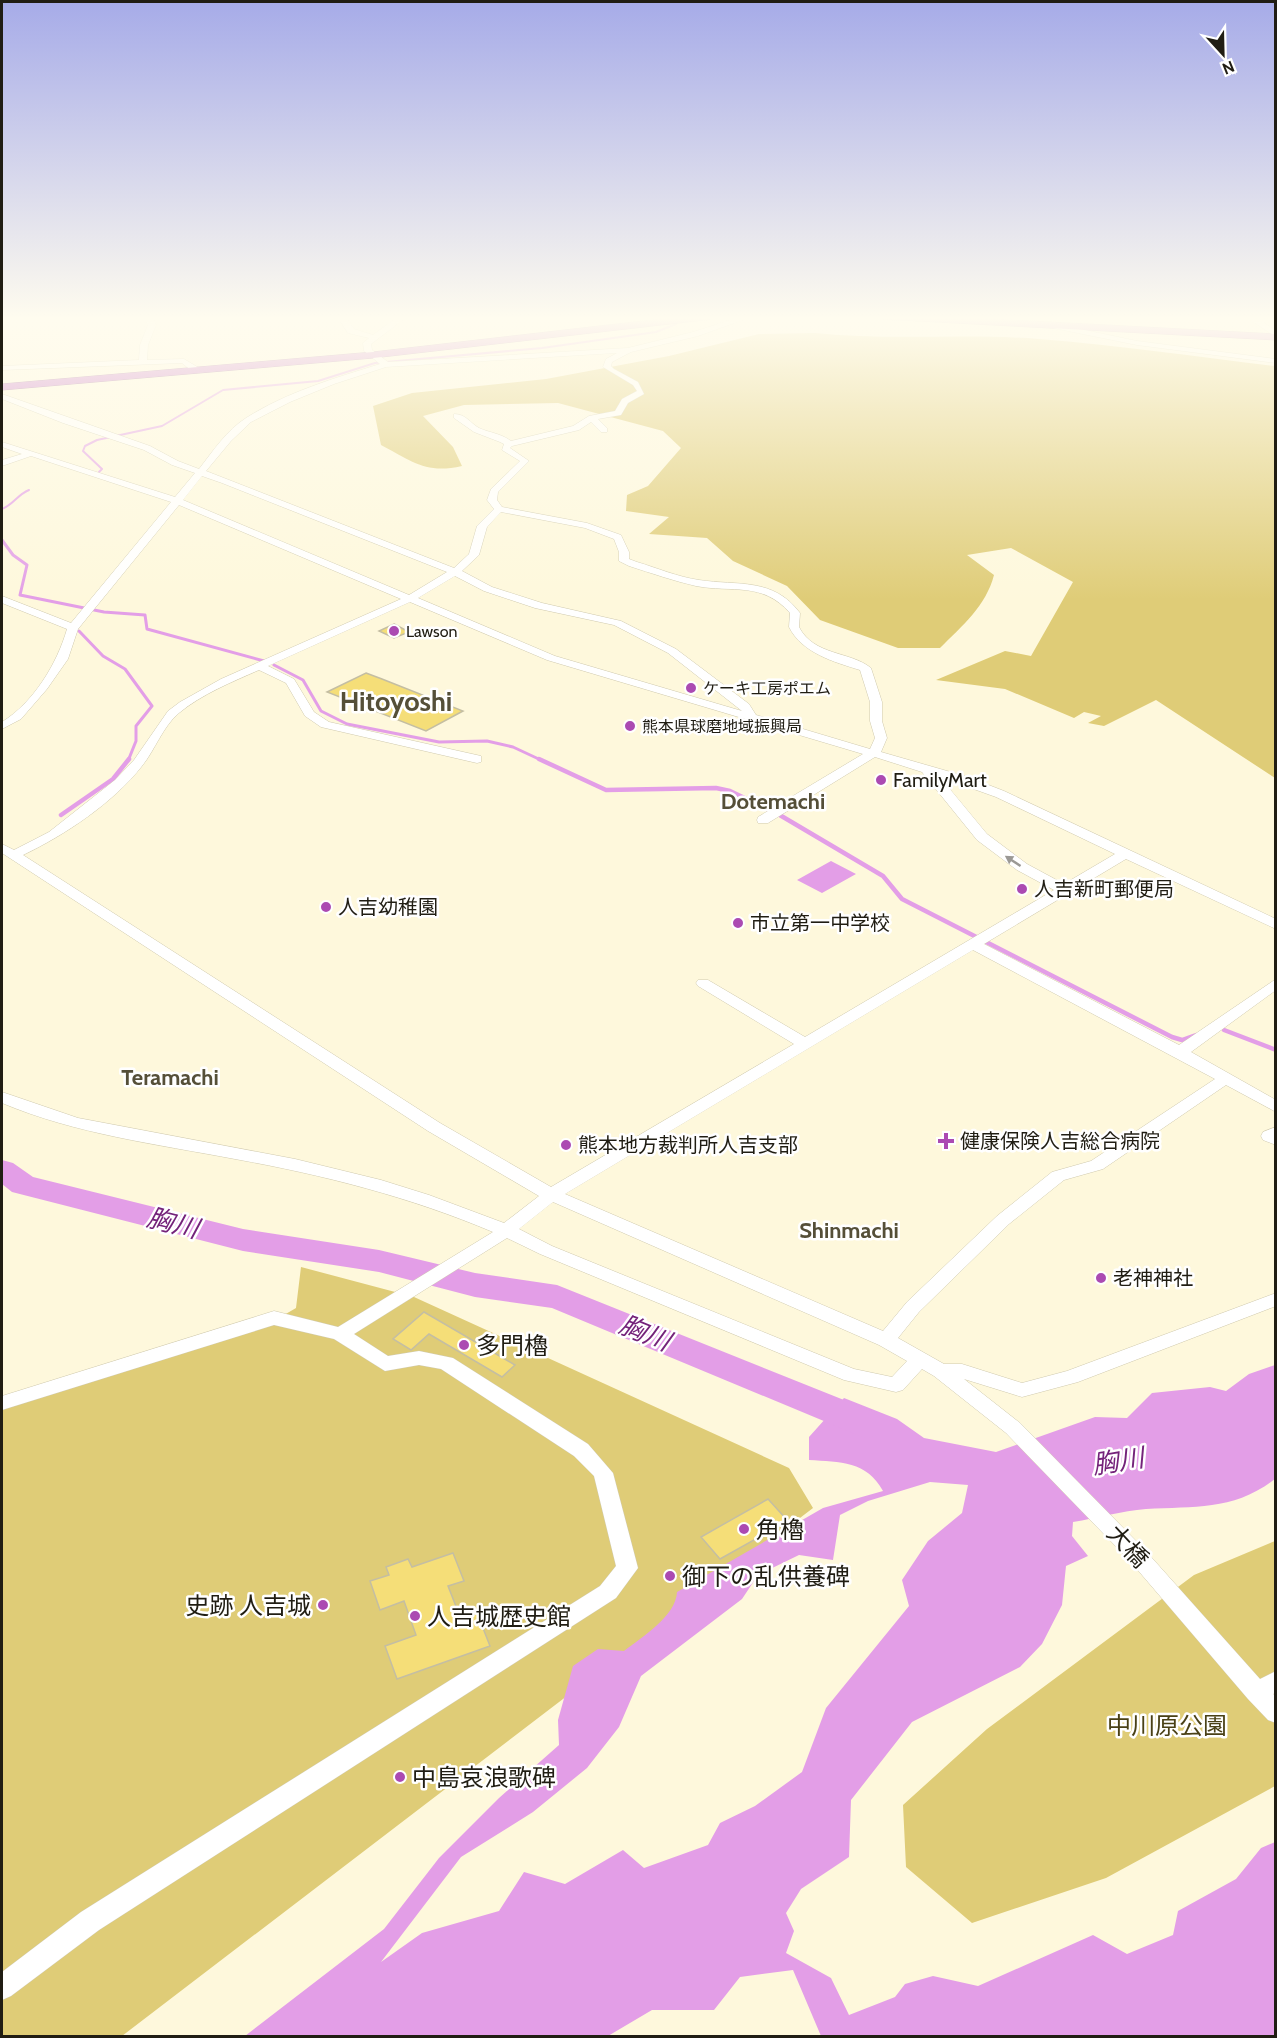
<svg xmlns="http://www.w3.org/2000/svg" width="1277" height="2038" font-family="Cabin,'Noto Sans JP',sans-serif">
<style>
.green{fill:#dfcc77}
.water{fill:#e39ee7;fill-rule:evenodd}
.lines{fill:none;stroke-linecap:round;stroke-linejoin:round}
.stream-far2{stroke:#e39ee7;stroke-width:2}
.stream-far1{stroke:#e39ee7;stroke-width:3}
.stream{stroke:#e39ee7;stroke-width:4.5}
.river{fill:#e39ee7;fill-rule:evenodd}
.building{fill:#f5de78;stroke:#c4bea3;stroke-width:1.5}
.minor-casing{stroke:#d0caaf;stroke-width:1}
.highway-casing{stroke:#884a87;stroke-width:1}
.minor{fill:#fff;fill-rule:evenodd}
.highway{fill:#c063c6;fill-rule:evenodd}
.oneway{fill:#9b9995}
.poi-dot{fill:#ab4ab2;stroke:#fff;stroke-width:2}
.labels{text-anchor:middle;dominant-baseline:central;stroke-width:5;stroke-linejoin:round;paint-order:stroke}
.far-poi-label{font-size:16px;fill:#201d13;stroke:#fff;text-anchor:start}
.poi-label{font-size:20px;fill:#201d13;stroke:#fff;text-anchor:start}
.quarter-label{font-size:22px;font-weight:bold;fill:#554f38;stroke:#fff}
.near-poi-label{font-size:24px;fill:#201d13;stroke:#fff;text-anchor:start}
.near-street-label{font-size:24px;fill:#201d13;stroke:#fff}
.near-park-label{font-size:24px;fill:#4a4116;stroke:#fff}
.near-water-label{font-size:26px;font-style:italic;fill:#74237a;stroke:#fff}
.far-town-label{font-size:27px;font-weight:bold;fill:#554f38;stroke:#fff}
</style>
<rect width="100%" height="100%" fill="#fef8dc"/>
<path class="green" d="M815,333c74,8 149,0 224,6 79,6 158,18 236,27v412l-119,-78 -52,26 -16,-3 13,-7 -17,-4 -10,6 -69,-29 -69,-9 69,-29 26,5 42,-74 -62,-34 -44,7 27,20c-8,31 -32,51 -54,73h-42l-78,-28 -33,-34 -54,-25 -26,-23 -58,-4 20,-17 -43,-6 1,-16 21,-9 33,-38 -18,-17 -105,-28 -94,2 -41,11 30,31 9,19c-36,8 -49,-4 -81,-21l-8,-39 39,-13 134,-14 123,-23 90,-22z
M301,1267l113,30 375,171 24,40 -691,528h-120v-629l270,-85 24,-14z
M1275,1541v245l-169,92 -134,45 -66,-56 -3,-62 84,-76 207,-154z"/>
<path class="water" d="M831,861l25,13 -34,19 -25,-13z
M1275,1365v114c-42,32 -79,27 -129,30 -24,2 -49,9 -73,13l-1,14 16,20 -22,10 -4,39 -20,39 -22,23 -108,55 -61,78 -2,57 -48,32 -15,24 8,18 -8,22 45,25 18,37 46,-18 10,-13 28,-8 45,10 115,-51 34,19 46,-19 5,-24 58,-32 25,-31 14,-6v194h-454l-28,-66 -53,7 -26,33h-62l-44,26h-363l139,-107 55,-71 60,-60 60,-53 -1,-25 15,-54 25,-17 26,2c18,-14 52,-35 53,-59l146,-84 60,-17c-16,-30 -43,-29 -74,-31v-23l35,-39 53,21 27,19 72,14 99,-35 32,1 25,-25 58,-6 16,4 23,-17zM930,1482l38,3 -6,28 -34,28 -26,39 7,26 -83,102 -24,64 -47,34 -35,17 -12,22 -64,23 -21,-18 -58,34 -41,-12 -25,39 -77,22 -41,29 80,-105 72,-45 54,-44 32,-41 22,-51 101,-77 16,-24 41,-20 34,5 7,-45 28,-14z"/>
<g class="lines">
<path class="stream-far2" d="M99,472l3,-3 -19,-18 2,-5 12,-6 65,-14 61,-36 95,-9 57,-18 167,-15 114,-16 20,-8 5,-8
M2,509c12,-5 15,-14 27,-19"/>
<path class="stream-far1" d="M2,540l11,15 14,10 -7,30 84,17 41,3 2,14 117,32
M79,631l24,25 22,13 27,37 -16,20v15l-8,20
M274,665l29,15 18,31 26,13 92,18 48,-1 26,6 30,14"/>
<path class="stream" d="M539,759l67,31 110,-2 14,3 43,21
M778,814l105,62 19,23 270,138 10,3 14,-5
M61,815l52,-36 16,-20
M1224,1030l52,20"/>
<path class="river" d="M2,1160l11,3 20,14 210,52 136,21 96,23 82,12 322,129 5,10 -5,10 -12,4 -12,-4 -303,-126 -77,-11 -96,-25 -136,-21 -231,-59 -10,-8z"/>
</g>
<path class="building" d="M394,624l15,8 -15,6 -15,-7z
M366,673l16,6 81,32 -37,20 -99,-39z
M424,1312l91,53 -13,12 -73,-43 -18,16 -18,-11z
M768,1499l20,22 -68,38 -19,-22z
M453,1553l11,28 -16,5 13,33 16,-6 13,33 -93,33 -12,-33 31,-11 -12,-34 -24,9 -10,-29 19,-6 -3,-8 22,-8 4,8z"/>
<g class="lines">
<g class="minor-casing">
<path id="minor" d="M144,316h8l4,9 -8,20 -1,15 37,-1 15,9v4h-6l-11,-9 -180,7v-4l137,-6 1,-15 8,-20z
M337,316h8l9,13 19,6 26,-19h9l-37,28 1,6 16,12 240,-14 65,-16 50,-16h11l-56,20 -67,16 -19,10 -1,4 3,3 24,13 6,12 -16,9 -7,12 -23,4 9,9v4h-6l-10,-10 -12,8 -67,16 -2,2 19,13 -31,31 -1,8 5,7 85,16 34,12 8,17v7l8,3c20,6 41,15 62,18 39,6 74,-3 101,33l-1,14c15,29 51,24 72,41l11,34v19l5,17 -6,14 87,25 36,14 272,128v10l-150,-70 -142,85 195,101 97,-66v11l-85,62 85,48v12l-50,-27 -123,84 -39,11 -55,44 -90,88 -21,26 46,26h18l60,19 45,-12 209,-78v13l-198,76 -56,15 -58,-18 56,44 124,126 116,130 16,-8v22l-3,1 3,2v27l-8,-3 -20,-21 -118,-138 -124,-128 -72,-57 -12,-7 -19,21 -7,2 -52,-12 -304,-126 -33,-16 -153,96 34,22 31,-5 34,7 135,86 25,29 25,95 -22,30 -517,332 -88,66 -9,4v-28l79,-60 519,-326 16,-20 -22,-90 -20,-20 -133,-87 -22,-4 -34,6 -51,-32 -60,-14 -272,85v-14l272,-85 64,16 155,-95c-83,-35 -169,-57 -258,-73 -79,-15 -159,-25 -233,-56v-11l76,26 217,41 86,21 48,15 75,28 35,-27 -111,-65 -426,-278v-9l12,6 35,-18 66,-52 19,-20 34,-49 12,-9 41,-23 180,-80 -222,-94 -101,124 -10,30 -21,30 -26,30 -19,10v-7c31,-19 55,-58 65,-93l-65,-26v-7l69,27 100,-121 -140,-46 -29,10v-6l20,-6 -20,-7v-5l173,55 20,-24 -23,-8 -28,-15 -81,-27 -61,-24v-5l148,52 28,15 21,8c14,-18 28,-39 47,-51 41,-26 89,-40 134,-54l-16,-13 -1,-8 6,-5 -21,-5zM617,353l-11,6 -3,8 30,18 4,6 -15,8 -7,12 -26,5 -16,10 -62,15c-11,-8 -21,-8 -32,-13 -9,-5 -13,-14 -25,-14v4l20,14 26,10 4,2 -2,6 18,11 -29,28 -4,11 7,9 -17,17 -8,28 -15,14 -248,-97 25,-30 20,-19 39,-20 44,-18 52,-17zM202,476l20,7 225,89 -38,23 -226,-95zM501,512l84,16 29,11 5,13v9l10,5c22,7 45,15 67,20 36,7 66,-5 94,27l-1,14c13,26 45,35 71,43l10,32v19l5,17 -5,11 -114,-34 -7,-11 -73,-55 -55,-28 -79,-18 -50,-16 -30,-16 17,-16 8,-28zM455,576l29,15 51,17 79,17 54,28 74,58 -187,-55 -137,-58zM410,602l137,58 316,94 -105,63 -1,3 1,3h10l107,-66 47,15 55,68 40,30 37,20 -249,147 -97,-57h-10l-2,3 2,3 96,58 -243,143 -111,-64 -417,-268c42,-20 90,-52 119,-89 13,-16 21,-40 37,-53 23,-19 53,-31 80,-43l27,13 19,33 16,11 156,36 4,-1v-6l-152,-34 -15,-10 -20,-33 -26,-13zM940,777l56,20 119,57 -51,30 -37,-20 -40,-30zM973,950l242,129 -124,82 -39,11 -55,44 -90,86 -24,29 -318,-137zM553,1202l326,143 28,16 -15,16 -38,-8 -302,-123 -33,-17z
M1253,316h8l-2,3 17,12v6l-24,-16z
M1056,324l81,17 139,18v4l-139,-18 -84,-17z
M1276,1127v18l-13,-5 -2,-4 2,-4z"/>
</g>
<g class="highway-casing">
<path id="highway" d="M687,316h31l-5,3 -340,39 -371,32v-6l371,-32z
M875,316h61l340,18v6l-396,-21z"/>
</g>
<use href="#minor" class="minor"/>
<use href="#highway" class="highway"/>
</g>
<defs><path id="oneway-solid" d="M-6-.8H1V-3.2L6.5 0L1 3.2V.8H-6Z" transform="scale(1.5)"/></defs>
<use class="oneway" href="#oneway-solid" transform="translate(1013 861) rotate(-147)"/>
<linearGradient id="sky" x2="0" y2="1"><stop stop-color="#a6abe8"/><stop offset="0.53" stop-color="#fffcef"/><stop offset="1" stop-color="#fffcef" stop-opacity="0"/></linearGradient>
<rect width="1277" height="601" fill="url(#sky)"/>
<g class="poi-dot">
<circle cx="394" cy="631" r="6"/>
<circle cx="691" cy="688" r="6"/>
<circle cx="630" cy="726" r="6"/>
<circle cx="881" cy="780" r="6"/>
<circle cx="1022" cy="889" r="6"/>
<circle cx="326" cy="907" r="6"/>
<circle cx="738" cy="923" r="6"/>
<path d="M943 1132h6v6h6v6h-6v6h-6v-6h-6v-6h6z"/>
<circle cx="566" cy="1145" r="6"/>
<circle cx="1101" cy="1278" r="6"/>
<circle cx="464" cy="1345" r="6"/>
<circle cx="744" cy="1529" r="6"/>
<circle cx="670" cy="1576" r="6"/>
<circle cx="323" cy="1605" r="6"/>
<circle cx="415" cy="1616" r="6"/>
<circle cx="400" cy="1777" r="6"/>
</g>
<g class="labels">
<g class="far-poi-label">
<text x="406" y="631">Lawson</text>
<text x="703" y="688">ケーキ工房ポエム</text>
<text x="642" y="726">熊本県球磨地域振興局</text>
</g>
<g class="poi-label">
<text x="893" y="780">FamilyMart</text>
<text x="1034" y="889">人吉新町郵便局</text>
<text x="338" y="907">人吉幼稚園</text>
<text x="750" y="923">市立第一中学校</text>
<text x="960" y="1141">健康保険人吉総合病院</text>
<text x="578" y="1145">熊本地方裁判所人吉支部</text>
<text x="1113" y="1278">老神神社</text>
</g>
<g class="quarter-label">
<text x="773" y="801">Dotemachi</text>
<text x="170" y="1077">Teramachi</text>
<text x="849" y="1230">Shinmachi</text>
</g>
<g class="near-poi-label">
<text x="476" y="1345">多門櫓</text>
<text x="756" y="1529">角櫓</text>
<text x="682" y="1576">御下の乱供養碑</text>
<text x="311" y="1605" text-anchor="end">史跡 人吉城</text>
<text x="427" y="1616">人吉城歴史館</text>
<text x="412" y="1777">中島哀浪歌碑</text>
</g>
<g class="near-street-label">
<text transform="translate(1128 1546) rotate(47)">大橋</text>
</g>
<g class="near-park-label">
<text x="1167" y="1725">中川原公園</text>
</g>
<g class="near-water-label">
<text transform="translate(173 1223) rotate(14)">胸川</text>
<text transform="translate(645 1333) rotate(22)">胸川</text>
<text transform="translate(1118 1461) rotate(-9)">胸川</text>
</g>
<g class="far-town-label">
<text x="396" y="701">Hitoyoshi</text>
</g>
</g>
<rect width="1277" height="2038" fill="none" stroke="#201d13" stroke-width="6"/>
<g transform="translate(1223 54) rotate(158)" stroke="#ffffff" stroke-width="4.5" paint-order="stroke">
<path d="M0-4.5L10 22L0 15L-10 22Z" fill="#201d13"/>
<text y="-9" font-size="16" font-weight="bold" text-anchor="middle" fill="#201d13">N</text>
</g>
</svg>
